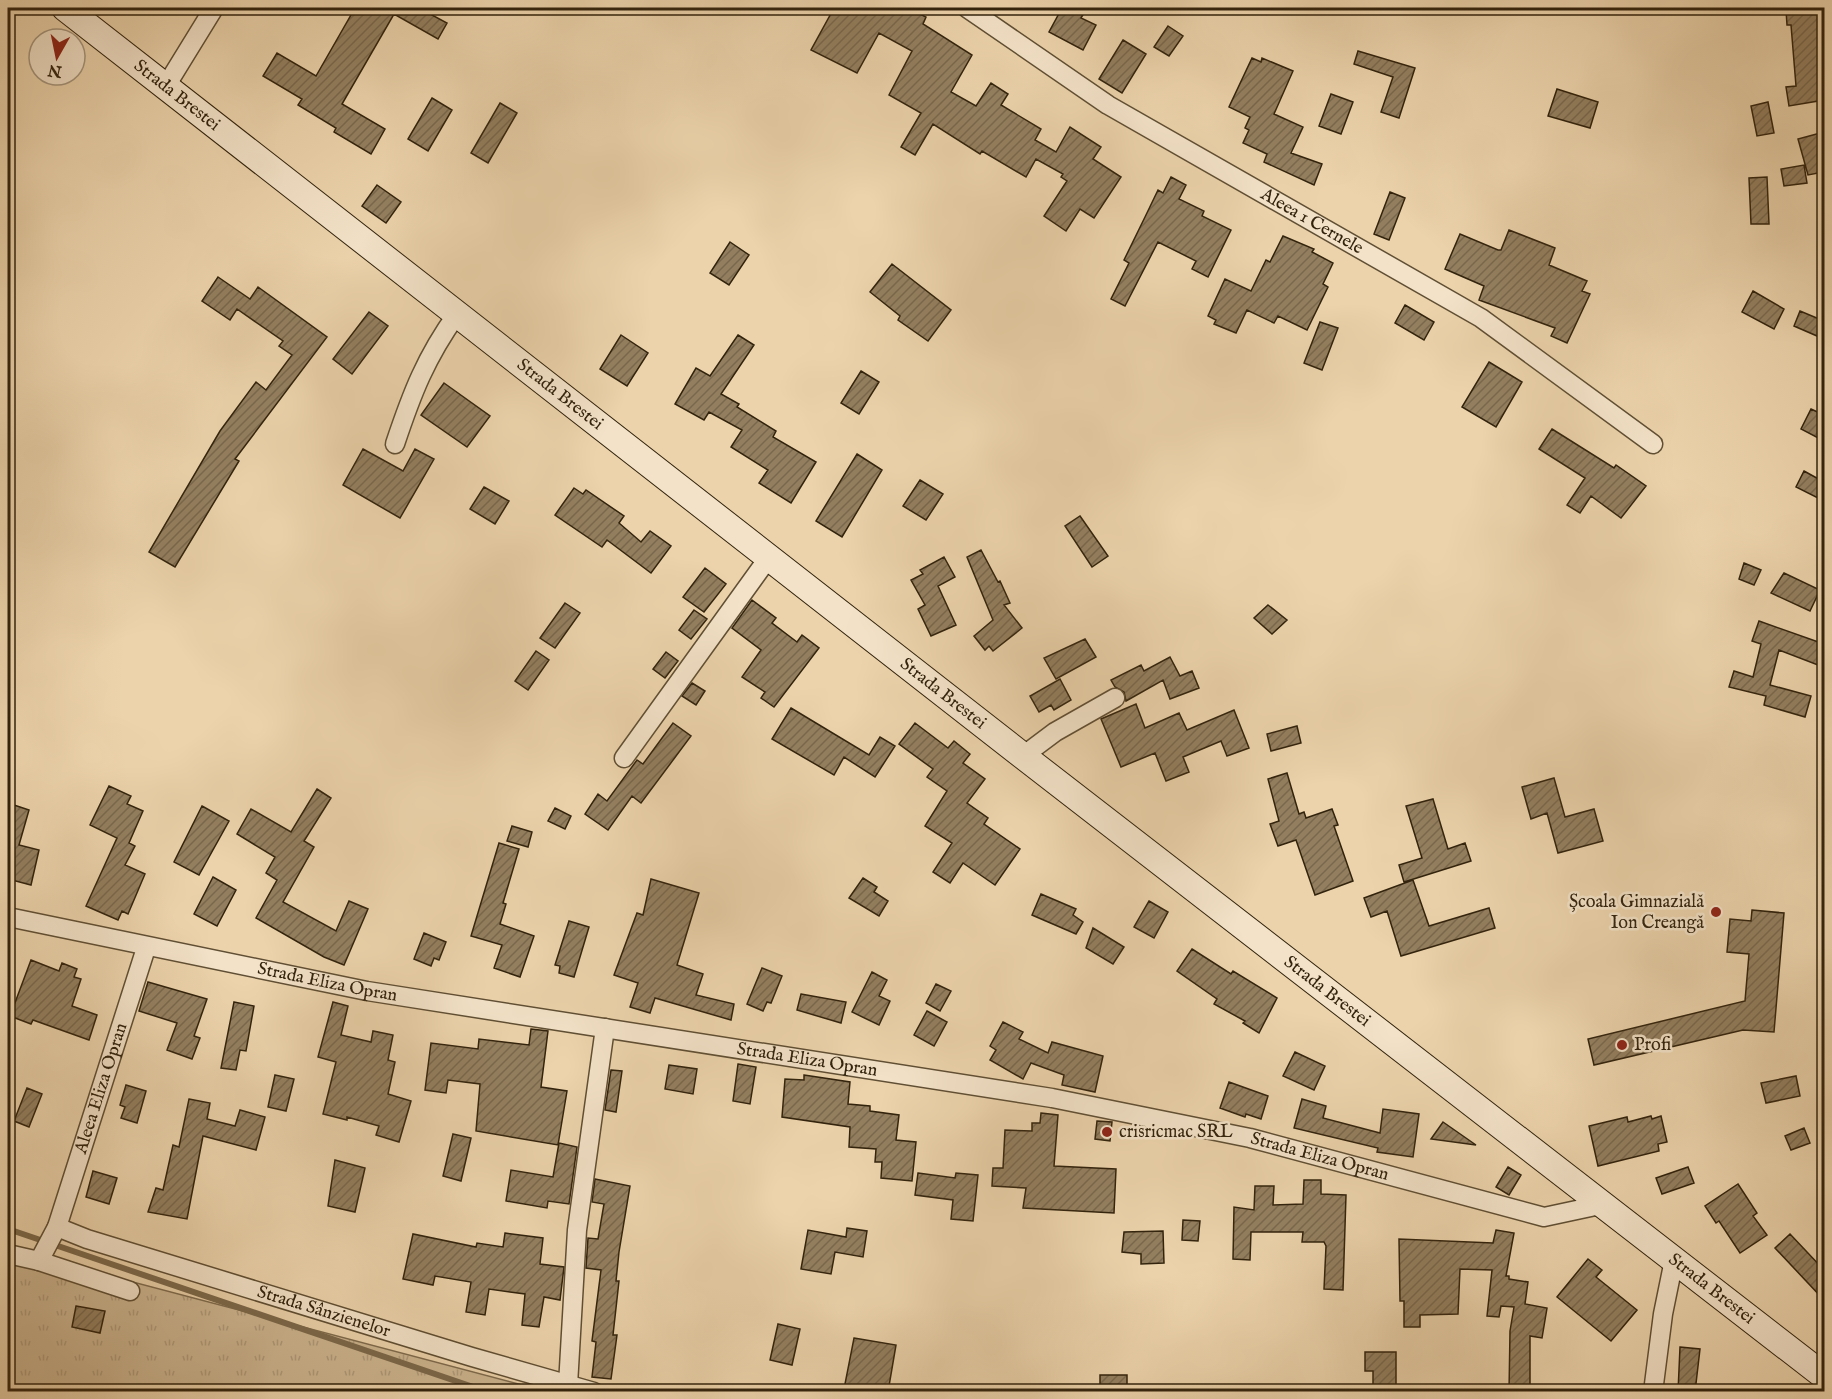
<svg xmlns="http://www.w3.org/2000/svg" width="1832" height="1399" font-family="'IM FELL English',serif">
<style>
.grass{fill:url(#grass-tufts);stroke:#7f6c4e;stroke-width:1.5}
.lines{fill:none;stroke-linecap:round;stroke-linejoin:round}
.stream{stroke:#7c694b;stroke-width:6}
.building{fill:url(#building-hatch);stroke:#32230d;stroke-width:1.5}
.street-casing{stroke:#604f34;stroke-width:21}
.secondary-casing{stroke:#32230d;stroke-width:28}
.street{stroke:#f3e2c8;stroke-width:18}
.secondary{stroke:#f3e2c8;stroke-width:26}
.poi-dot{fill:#8f2418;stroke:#f3e2c8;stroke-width:2}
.labels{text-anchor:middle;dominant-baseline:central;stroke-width:5;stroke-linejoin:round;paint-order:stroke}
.street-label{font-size:18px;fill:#32230d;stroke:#f3e2c8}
.poi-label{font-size:18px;fill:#32230d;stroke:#f3e2c8;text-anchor:start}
</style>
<defs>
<pattern id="grass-tufts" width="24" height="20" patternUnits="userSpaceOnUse" patternTransform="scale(1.5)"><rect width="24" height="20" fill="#ccb590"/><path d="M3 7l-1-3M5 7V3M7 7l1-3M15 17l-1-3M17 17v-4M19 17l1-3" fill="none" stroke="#b09b7b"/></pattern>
<pattern id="building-hatch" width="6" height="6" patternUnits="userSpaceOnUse" patternTransform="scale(1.5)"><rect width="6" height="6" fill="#937f5f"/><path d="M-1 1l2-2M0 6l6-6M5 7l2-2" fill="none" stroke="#79684d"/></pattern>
</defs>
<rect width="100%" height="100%" fill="#ecd3ab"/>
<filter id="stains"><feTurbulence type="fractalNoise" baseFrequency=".00333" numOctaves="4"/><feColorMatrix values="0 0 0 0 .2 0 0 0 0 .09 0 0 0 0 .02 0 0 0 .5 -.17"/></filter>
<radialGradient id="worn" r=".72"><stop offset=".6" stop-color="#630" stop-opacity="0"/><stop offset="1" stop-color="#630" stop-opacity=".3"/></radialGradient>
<path class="grass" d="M8,1249l537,142h-537z"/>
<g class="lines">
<path class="stream" d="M8,1229l480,163"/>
</g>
<path class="building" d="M355,8h64l28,15 -9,16 -44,-25 -52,90 43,25 -14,25 -37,-22 2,-4 -38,-23 4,-6 -39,-23 14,-23 39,23z
M834,8h74l18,9 -3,7 49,31 -21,37 25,14 15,-23 17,11 -7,11 40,24 -6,11 21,12 14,-25 31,20 -8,12 28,18 -27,41 -14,-9 -14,22 -22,-15 23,-35 -6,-4 2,-3 -27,-15 -10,18 -44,-26 -2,3 -47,-30 -18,31 -14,-8 20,-34 -32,-18 23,-44 -33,-18 -22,40 -46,-23z
M1062,8h25l-6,10 15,7 -13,25 -34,-18z
M1824,8v92l-35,6 -3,-19 10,-1 -5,-61h-4l-1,-15z
M1168,26l15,10 -14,20 -15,-9z
M1123,40l23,14 -24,39 -23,-14z
M1358,51l57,17 -16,50 -18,-6 12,-35 -39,-13z
M1252,58l9,4 1,-4 31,13 -19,43 29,13 -12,26 31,11 -8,21 -50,-23 3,-8 -24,-11 6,-13 -4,-2 5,-11 -21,-10z
M1557,89l41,13 -8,26 -42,-12z
M1331,94l22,8 -12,32 -22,-8z
M432,98l20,12 -24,41 -20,-12z
M1768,102l6,31 -17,3 -6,-30z
M500,103l17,10 -29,50 -17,-10z
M1824,132v40l-16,3 -10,-36z
M1804,165l3,18 -23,3 -3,-17z
M1171,177l15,8 -7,14 25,12 -2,5 29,14 -23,47 -16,-8 4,-8 -38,-19 -33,64 -14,-7 18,-36 -5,-3 21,-43 13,-27 5,3z
M1767,177l2,47h-18l-2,-46z
M377,185l24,17 -15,21 -24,-17z
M1390,192l15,6 -16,42 -15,-6z
M1509,230l46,18 -6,17 38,16 -5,10 8,3 -23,49 -16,-7 4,-8 -76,-28 5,-14 -39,-17 15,-35 38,16h3z
M1283,236l31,13 -2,3 21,11 -10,21 5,3 -21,43 -29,-14 -4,7 -27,-13 -11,23 -22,-9 2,-4 -8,-4 17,-37 26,12 15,-31 4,2z
M730,242l19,13 -20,30 -19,-12z
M892,264l59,46 -23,31 -30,-21 2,-4 -30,-24z
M218,277l32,22 8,-12 69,50 -92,122 4,2 -64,106 -26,-15 71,-121 36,-49 10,8 26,-35 -13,-9 4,-5 -46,-32 -7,11 -28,-19z
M1753,291l31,18 -10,20 -32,-17z
M1405,305l29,17 -10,18 -29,-17z
M1800,311l24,10v18l-30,-13z
M369,312l19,14 -36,48 -19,-15z
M1320,322l18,6 -16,42 -18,-7z
M621,335l27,18 -21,33 -27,-17z
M738,335l16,10 -33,49 18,10 -2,3 39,24 -3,6 43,25 -25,41 -32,-20 9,-13 -37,-23 11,-17 -33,-18 -5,8 -29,-16 21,-36 14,8z
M1489,362l33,20 -26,45 -34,-20z
M861,371l18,11 -20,32 -18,-11z
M444,383l46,33 -23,31 -46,-32z
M1811,409l13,6v26l-23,-12z
M1552,429l62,39 2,-3 30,21 -25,32 -30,-22 -11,17 -13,-8 18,-27 -46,-29z
M363,449l40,22 12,-22 19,10 -34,59 -57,-33z
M857,454l25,16 -40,67 -26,-16z
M1804,471l20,11v19l-28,-14z
M920,480l23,14 -17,26 -23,-14z
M484,487l25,14 -14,23 -25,-15z
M574,488l9,6 3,-4 38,26 -5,7 22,19 9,-11 21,15 -20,27 -44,-33 -5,7 -47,-32z
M1080,516l28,40 -16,11 -27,-41z
M981,550l17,32 2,-1 10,22 -6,2 18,23 -29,23 -4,-5 -4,4 -11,-14 19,-16 -26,-63z
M944,557l11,20 -17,9 18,39 -25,11 -13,-27 7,-4 -14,-25 12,-6 -3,-4z
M1744,563l17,7 -7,15 -15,-6z
M705,568l21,16 -22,28 -21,-15z
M1784,573l36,17 -10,21 -39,-18z
M752,600l24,18 -4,5 25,19 5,-7 17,13 -45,59 -13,-9 4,-6 -23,-15 19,-27 -29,-22z
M565,603l15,10 -25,35 -15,-10z
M1268,605l19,15 -15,14 -18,-16z
M694,610l13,9 -16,20 -12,-9z
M1759,621l65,23 -6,21 -39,-15 -9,35 41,11 -6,21 -41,-12 2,-9 -37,-9 5,-16 19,6 8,-33 -9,-3z
M1085,639l11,18 -40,22 -12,-21z
M536,651l13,9 -21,30 -13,-9z
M666,652l12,9 -13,17 -12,-9z
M1170,657l10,19 12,-5 7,17 -29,11 -7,-19 -37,21 -2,-9 -9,-5 -4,-7 30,-15 3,6z
M1060,679l11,21 -17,10 -3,-5 -12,7 -9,-16z
M692,683l13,8 -9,14 -14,-9z
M1136,704l9,24 34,-15 8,17 47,-20 15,38 -22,8 -6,-15 -38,16 6,15 -23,9 -11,-28 -34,14 -20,-48z
M791,708l78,47 11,-18 15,9 -20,31 -31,-20 -10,18 -62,-36z
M673,723l18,13 -50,67 -9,-7 -24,34 -23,-16 13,-20 9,7 30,-41 6,4z
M915,723l33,25 6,-7 16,13 -7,9 22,16 -18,24 21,15 -4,6 36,25 -25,36 -32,-22 -13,20 -17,-11 19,-29 -27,-17 22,-35 -20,-14 6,-8 -34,-25z
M1297,726l4,17 -30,8 -4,-17z
M1287,773l12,41 5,-2 2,6 26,-9 6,16 -4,1 19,55 -38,14 -19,-55 -18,6 -8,-22 9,-3 -11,-42z
M1554,778l11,39 29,-8 9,32 -45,12 -11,-40 -16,6 -9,-32z
M109,786l22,10 -4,8 16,7 -14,32 6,3 -10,19 20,9 -17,40 -6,-3 -4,9 -32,-14 31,-68 -27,-13z
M317,789l14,9 -27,43 10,6 -31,55 53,29 13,-30 19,8 -24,56 -20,-8 -68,-39 21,-38 -11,-7 9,-16 -38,-23 14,-25 40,23z
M1433,799l15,50 17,-6 6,18 -67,21 -5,-17 23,-7 -16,-52z
M8,803l21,7 -10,35 20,5 -8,35 -23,-6z
M202,806l27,15 -30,54 -25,-13z
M555,808l16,8 -6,13 -17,-8z
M512,826l20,6 -4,15 -21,-6z
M499,843l20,6 -16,54 3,1 -6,20 34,12 -14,41 -26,-9 8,-23 -31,-9z
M213,877l23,13 -19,36 -23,-12z
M863,878l14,9 -3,5 14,9 -9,15 -30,-18z
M651,879l48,14 -22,72 26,9 -7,21 38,9 -3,16 -76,-22 -5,15 -20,-6 8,-24 -24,-8 23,-62 6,2z
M1413,880l16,46 60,-18 6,20 -94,28 -14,-45 -16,6 -7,-19z
M1041,894l35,15 -3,6 10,7 -7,12 -44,-19z
M1149,901l19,11 -14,26 -20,-11z
M1752,910l32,3 -10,119 -31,-2 -149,35 -6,-26 157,-38 4,-47 -22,-2 3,-33 21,2z
M569,921l20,6 -15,50 -15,-4 1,-7 -5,-1z
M1093,928l31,19 -11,17 -27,-16z
M424,933l22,9 -7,18 -5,-2 -3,8 -17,-7z
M1192,949l39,25 2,-3 44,27 -18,35 -16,-10 2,-2 -31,-17 3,-5 -40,-28z
M31,960l28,11 3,-8 15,6 -3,8 7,2 -9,27 25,9 -8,25 -56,-20 -2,4 -21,-8z
M762,968l20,8 -11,27 -4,-1 -4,9 -16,-7z
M872,972l15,8 -8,16 11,5 -11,24 -27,-13z
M148,982l59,17 -13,37 6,2 -8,21 -25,-9 10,-27 -38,-12z
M936,984l15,7 -11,20 -14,-8z
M801,994l45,8 -5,21 -44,-13z
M234,1002l20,4 -8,45 -6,-1 -4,20 -15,-2z
M333,1002l15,4 -7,29 30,7 2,-11 20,4 -5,25 7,2 -7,32 23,7 -12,41 -23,-7 3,-9 -32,-9v3l-24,-6 13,-52 -18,-5z
M927,1011l20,11 -13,24 -20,-11z
M1003,1022l20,10 -4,7 29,14 4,-11 51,14 -8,36 -33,-7 2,-10 -33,-12 -8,16 -33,-19 6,-10 -6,-4z
M531,1029l17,2 -7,56 26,4 -9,54 -82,-14 4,-47 -32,-4 -2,13 -21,-3 6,-47 47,6 1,-10 50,6z
M1295,1052l30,14 -11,24 -31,-14z
M738,1064l18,3 -6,37 -17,-3z
M669,1065l28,4 -4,25 -28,-5z
M611,1070l11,1 -6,41 -11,-2z
M275,1075l19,4 -8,32 -18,-4z
M804,1075l46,7 -2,22 22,2v5l29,4 -3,25 20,2 -4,39 -31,-3 1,-16h-7l1,-13 -27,-2 1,-20 -68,-10 3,-38 19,1z
M1796,1076l4,20 -34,7 -5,-20z
M1229,1082l39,14 -7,23 -15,-5 -1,3 -25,-9z
M126,1085l20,6 -9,32 -16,-5 4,-11 -5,-2z
M27,1088l15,6 -13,33 -15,-6z
M189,1099l21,4 -3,16 28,7 5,-16 25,7 -9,33 -53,-14 -16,83 -39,-7 8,-24 7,2 10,-45 6,2z
M1302,1099l24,7 -3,12 57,15 3,-24 36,5 -6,43 -36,-5 1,-4 -84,-20z
M1041,1113l17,2 -4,51 62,3 -2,44 -91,-5 3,-20 -34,-2 1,-18h10l2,-38 27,1v-8h8z
M1651,1116l1,3 9,-3 6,26 -9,2 1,7 -61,15 -9,-40 38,-9 1,5z
M1097,1121l15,1 -2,19 -15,-2z
M1443,1122l33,23 -45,-6z
M1804,1128l6,15 -19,7 -6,-14z
M453,1134l18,4 -10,43 -18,-5z
M559,1143l18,4 -8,57 -21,-3 -1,7 -41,-7 5,-31 42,7z
M335,1160l30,8 -10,44 -27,-6z
M1508,1167l13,8 -12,20 -13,-8z
M1688,1167l6,16 -32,11 -6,-16z
M93,1171l24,7 -8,26 -23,-7z
M918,1173l37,5 1,-5 22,2 -5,46 -22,-2 2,-19 -38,-5z
M595,1179l35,7 -11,66 -3,29h3l-6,54h4l-6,44 -19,-2 4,-35 -4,-1 9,-71 -15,-2 2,-30 10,1 6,-35 -12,-2z
M1304,1180h17v14l25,1 -3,95 -19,-1 2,-43 -2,-4h-22l1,-10h-52l-1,28 -17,-1 1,-52 20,3 1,-24h19l-1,19 30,-1z
M1738,1184l19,29 -4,3 14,19 -27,18 -21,-32 -3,2 -11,-17z
M1183,1220l17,1 -2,20 -16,-1z
M847,1228l20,3 -4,26 -28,-5 -4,22 -30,-5 7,-39 38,7z
M1496,1230l18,3 -8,43h3v3l19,3 -3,22 22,4 -5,30 -12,-2v56h-21l1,-61 4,-24 -13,-1 -2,11 -12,-1 5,-46 -32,-1 -2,45 -38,1v12h-16v-26h-4l-1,-62 94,4z
M1163,1231l1,32 -23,1v-10l-19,-2 2,-20z
M505,1233l38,5 -3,26 24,3 -4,33 -16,-3 -5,30 -17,-2 3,-31 -36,-5 -4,26 -19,-3 5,-30 -36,-6 -2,9 -30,-6 10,-45 63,13 1,-4 26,4z
M1790,1234l34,36v30l-49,-52z
M1588,1259l14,11 -6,7 41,33 -26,31 -54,-44z
M76,1306l29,5 -5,22 -28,-6z
M778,1324l22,5 -8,36 -22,-5z
M854,1338l42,7 -8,47 -44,-3z
M1680,1347l20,2 -5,43h-17z
M1365,1352h31v40h-23v-21h-8z
M1100,1375h27v17h-27z"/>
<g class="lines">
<g class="street-casing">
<g id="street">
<path id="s1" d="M967,8l141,97 373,213 172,126"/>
<path d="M166,86l48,-78"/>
<path d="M395,444c17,-51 31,-87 62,-130"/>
<path d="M1023,756l32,-24 60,-34"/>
<path d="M624,758l145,-201"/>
<path id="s2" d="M8,917l359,74 685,107 198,40 294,79 56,-12"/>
<path id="s3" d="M57,1227l30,12 385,118 122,35"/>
<path d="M8,1254l31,7 91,30"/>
<path id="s4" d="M39,1261l18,-34 89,-279"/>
<path d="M568,1385l9,-155 28,-202"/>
<path d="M1653,1392l10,-78 11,-54"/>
</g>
</g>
<g class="secondary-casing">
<g id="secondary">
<path id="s5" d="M65,8l958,748 801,620"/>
</g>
</g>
<use href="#street" class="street"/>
<use href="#secondary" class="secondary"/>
</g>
<g class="poi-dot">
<circle cx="1716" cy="912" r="6"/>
<circle cx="1622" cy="1045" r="6"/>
<circle cx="1107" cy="1132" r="6"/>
</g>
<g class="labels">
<g class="street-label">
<text stroke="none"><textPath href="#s5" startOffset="142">Strada Brestei</textPath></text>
<text stroke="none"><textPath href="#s1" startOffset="406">Aleea 1 Cernele</textPath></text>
<text stroke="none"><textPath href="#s5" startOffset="628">Strada Brestei</textPath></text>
<text stroke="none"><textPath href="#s5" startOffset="1114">Strada Brestei</textPath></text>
<text stroke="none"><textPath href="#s2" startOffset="326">Strada Eliza Opran</textPath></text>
<text stroke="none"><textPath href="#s5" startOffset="1600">Strada Brestei</textPath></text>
<text stroke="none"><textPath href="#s2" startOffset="812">Strada Eliza Opran</textPath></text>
<text stroke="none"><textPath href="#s4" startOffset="184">Aleea Eliza Opran</textPath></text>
<text stroke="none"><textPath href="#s2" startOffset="1334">Strada Eliza Opran</textPath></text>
<text stroke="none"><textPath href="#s5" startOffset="2086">Strada Brestei</textPath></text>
<text stroke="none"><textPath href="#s3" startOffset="280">Strada Sânzienelor</textPath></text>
</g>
<g class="poi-label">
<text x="1704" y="902" text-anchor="end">Școala Gimnazială<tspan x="1704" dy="21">Ion Creangă</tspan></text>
<text x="1634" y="1045">Profi</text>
<text x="1119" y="1132">crisricmac SRL</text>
</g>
</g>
<rect width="1832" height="1399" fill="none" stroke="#ecd3ab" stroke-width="30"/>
<rect x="9" y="9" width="1814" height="1381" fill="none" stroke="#32230d" stroke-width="3"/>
<rect x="15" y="15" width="1802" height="1369" fill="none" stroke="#32230d" stroke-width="1.5"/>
<g transform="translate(57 57) rotate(189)"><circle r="28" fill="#f3e2c8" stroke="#a6967d" stroke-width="1.5"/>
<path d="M0-4.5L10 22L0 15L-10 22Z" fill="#8f2418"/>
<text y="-9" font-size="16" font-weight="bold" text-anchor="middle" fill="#32230d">N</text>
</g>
<rect width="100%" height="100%" filter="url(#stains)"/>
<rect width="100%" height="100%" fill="url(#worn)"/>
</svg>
